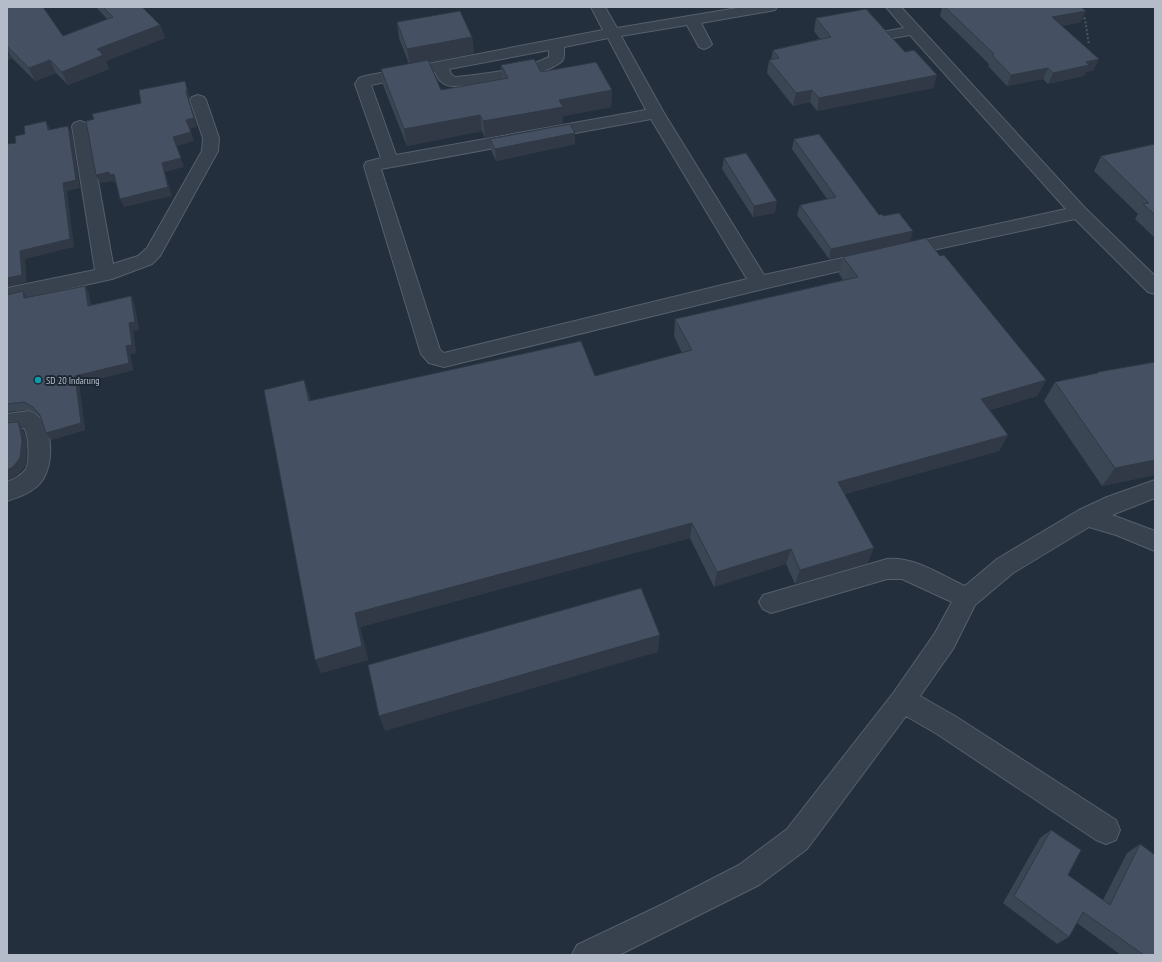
<svg xmlns="http://www.w3.org/2000/svg" width="1162" height="962" font-family="'PT Sans Narrow',sans-serif">
<style>
.lines{fill:none;stroke-linecap:round;stroke-linejoin:round}
.minor-casing{stroke:#565f6c;stroke-width:2}
.path{stroke:#44595c;stroke-width:2;stroke-dasharray:2 2;stroke-linecap:butt}
.minor{fill:#38414e;fill-rule:evenodd}
.wall{fill:#3b4654}
.shaded-wall{fill:#303945}
.building{fill:#455162;stroke:#303945}
.culture-dot{fill:#0f9aa8;stroke:#1d2633;stroke-width:1.5}
.labels{text-anchor:middle;dominant-baseline:central;stroke-width:4;stroke-linejoin:round;paint-order:stroke}
.poi-label{font-size:10px;fill:#b4bcc9;stroke:#1d2633;text-anchor:start}
</style>
<rect width="100%" height="100%" fill="#242f3e"/>
<g class="lines">
<g class="minor-casing">
<path id="minor" d="M591,7h14l12,21 126,-21h34l-2,3 -5,1 -69,12 11,21 -3,3 -5,2 -5,-2 -12,-22 -66,11 43,77 100,162 106,-23 7,2 2,4 -2,4 -7,2 -111,26 -315,77 -15,-4 -8,-9 -57,-188 2,-4 15,-4 -26,-74 4,-6 6,-2 238,-46zM608,38l38,72 -250,45 -25,-70 64,-13c2,6 6,11 12,13 9,5 89,-11 102,-16 4,-2 10,-5 13,-8 3,-3 2,-10 2,-14zM549,50v7c-25,13 -66,17 -94,20l-4,-3 -2,-5zM651,119l96,160 -303,74 -4,-3 -59,-181z
M886,7h15l184,201 70,68v18l-7,-2 -73,-73 -174,38 -6,-2 -3,-4 3,-4 6,-2 165,-36 -156,-174 -23,4 -5,-1 -2,-3 2,-3 22,-4z
M198,95l6,2 2,3 13,38 -1,13 -58,105 -8,8 -40,15 -105,23v-14l88,-18 -23,-144 2,-3 6,-2 6,2 2,3 25,138 25,-8 9,-8 55,-97 1,-13 -13,-38 2,-3z
M29,411c25,8 26,51 13,70 -8,11 -23,16 -35,20v-19c6,-2 15,-7 19,-13 4,-6 3,-36 -2,-41l-17,2v-16z
M1155,480v18l-43,17 43,16v20l-39,-16 -27,-8 -76,46 -38,32 -22,44 -33,47 35,20 161,104 4,10 -4,10 -10,4 -10,-4 -159,-106 -31,-18 -99,133 -48,36 -140,70h-47l5,-10 86,-41 76,-39 48,-36 107,-137 41,-59 17,-31 -50,-23h-15l-116,34 -8,-4 -4,-7 4,-7 124,-36c26,-3 54,16 78,27l32,-27 82,-49 28,-13z"/>
</g>
<path class="path" d="M1081,15l4,4 4,26"/>
<use href="#minor" class="minor"/>
</g>
<path class="wall" d="M7,7l56,29 44,-17 -11,-12h46l18,18 5,13 -59,23 3,8 -41,16 -12,-12 -21,8 -23,-23 -5,2z
M942,7h139v15l-20,4 33,44 -8,2 -2,4 -36,8 -5,-5 -36,7 -19,-20 1,-2 -49,-48z
M816,18l89,34 32,23 -4,13 -116,23 -7,-9 -17,4 -26,-33 2,-13h2l2,-10 47,-11 -6,-8z
M397,22l75,15 2,16 -45,9 12,28 61,-11 -1,-14 40,7 71,18 -1,17 -48,9v7l-78,15 -3,-7 -75,15 -24,-61 -2,-16 28,-5 -10,-26z
M575,133v11l-79,17 -5,-11 -1,-11z
M794,139l85,76 4,1 27,26 -81,17 -32,-44 3,-10 27,-6 -35,-50z
M1155,144v94l-20,-19 3,-5 -44,-43 7,-15z
M724,158l51,55 -22,4 -31,-48z
M940,256l106,124 -9,16 -47,14 18,25 -9,16 -154,43 23,69 -73,21 -9,-20 -72,23 -24,-49 -330,89 8,33 -47,13 -17,-293 7,21 284,-25 87,-23 -8,-17 1,-17 168,-39 -4,-6 4,-17z
M85,286l4,8 2,11 40,-9 3,8 5,26 -6,1 3,22 -6,1 3,16 -54,14 6,46 -34,10 -10,-23 -3,-3 -9,-4 -22,2v-117l16,-4 4,6z
M1098,372l57,103 -53,11 -58,-85 11,-19 42,-8z
M1051,830l17,45 35,25 24,-47 13,-9 15,111h-34l-44,-32 -8,14 -12,7 -54,-41 37,-65z"/>
<path class="shaded-wall" d="M1086,11l-5,11 -34,7 5,-12z
M160,25l5,13 -59,23 3,8 -41,16 -6,-13 35,-23z
M472,37l2,16 -64,12 -3,-16z
M7,48l5,10 -5,2z
M1099,59l-5,11 -8,2 -2,4 -36,8 5,-11 33,-11z
M50,60l6,13 -21,8 -6,-13z
M1048,68l-5,11 -36,7 4,-11z
M937,75l-4,13 -116,23 2,-13z
M185,81l5,16 -1,3 8,27 -8,2 -3,-9z
M612,90l-1,17 -48,9v7l-78,15 -2,-17 76,-21z
M812,90l-2,12 -17,4 3,-13z
M480,115l2,16 -75,15 -3,-17z
M46,121l4,8 -2,1z
M68,126l4,7 8,55 -13,3 7,56 -49,12 2,23 -20,5v-9l13,-27z
M191,132l3,9 -17,5 7,21 -19,5 7,24 -48,11 -4,-8 42,-36 11,-26z
M575,133v11l-79,17 -1,-12z
M109,172l5,2 4,8 -4,1 -2,-2 -12,2 -4,-8z
M777,201l-2,12 -22,4 1,-11z
M913,231l-3,11 -81,17 2,-10z
M85,286l4,8 3,20 -4,-8z
M23,291l5,8 -4,-1z
M131,296l3,8 5,26 -6,1 3,22 -6,1 3,16 -54,14 6,46 -34,10 -5,-7 29,-57 51,-30 3,-23z
M304,380l6,16 4,22 -5,-17z
M1046,380l-9,16 -64,19 8,-16z
M18,422l5,8 3,6 1,12 -1,17 -7,9 -12,7v-11z
M1008,435l-9,16 -166,46 5,-15z
M1155,460v15l-53,11 13,-18z
M692,523l-2,15 -330,89 8,33 -47,13 -6,-13 40,-47z
M874,548l-6,15 -73,21 5,-14z
M791,549l-5,15 -72,23 3,-15z
M660,635l-2,17 -273,79 -6,-15z"/>
<path class="building" d="M7,7h36l20,29 50,-19 -10,-10h39l18,18 -63,24 6,6 -41,17 -12,-12 -21,8 -22,-22z
M945,7h136l5,4 -34,6 47,42 -13,3 3,3 -36,8 -5,-5 -37,7 -19,-20 2,-1z
M866,9l39,43 9,-2 23,25 -118,23 -7,-8 -16,3 -27,-33 10,-2 -6,-8 58,-13 -15,-19z
M460,11l12,26 -65,12 -10,-27z
M534,59l7,13 55,-10 16,28 -53,10 4,7 -80,14 -3,-6 -76,14 -23,-60 47,-9 13,30 67,-12 -7,-13z
M185,81l2,8 -1,3 8,26 -8,2 5,12 -18,5 8,21 -19,5 6,24 -48,12 -6,-25 -4,1 -1,-3 -13,3 -10,-54 8,-2 -2,-5 49,-11 -2,-13z
M46,121l2,9 20,-4 8,54 -13,3 7,56 -50,12 2,24 -15,3v-134l9,-1 -1,-7 10,-2 -1,-8z
M570,124l5,9 -80,16 -5,-10z
M819,134l60,81 3,-1 1,2 16,-3 14,18 -82,18 -31,-44 36,-8 -42,-58z
M1155,144v71l-12,-11 6,-1 -48,-47z
M746,153l31,48 -23,5 -30,-48z
M926,238l14,18 4,-1 102,125 -65,19 27,36 -170,47 36,66 -74,22 -9,-21 -74,23 -25,-49 -337,90 7,33 -47,14 -51,-270 40,-10 5,21 272,-60 14,35 97,-26 -17,-31 183,-42 -15,-20z
M85,286l3,20 43,-10 4,26 -6,1 3,22 -6,1 3,17 -54,13 6,47 -35,10 -6,-18 -7,-8 -9,-5 -17,2v-109l16,-4 1,7z
M1155,362v98l-40,8 -60,-86 43,-9v-1z
M18,422l2,7 2,12 -2,17 -7,9 -6,3v-47z
M641,588l19,47 -281,81 -11,-51z
M1051,830l30,20 -13,25 42,30 30,-61 15,11v100h-11l-61,-43 -14,25 -55,-41z"/>
<circle class="culture-dot" cx="38" cy="380" r="4"/>
<g class="labels">
<g class="poi-label">
<text x="46" y="380">SD 20 Indarung</text>
</g>
</g>
<rect width="1162" height="962" fill="none" stroke="#b4bcc9" stroke-width="16"/>
</svg>
